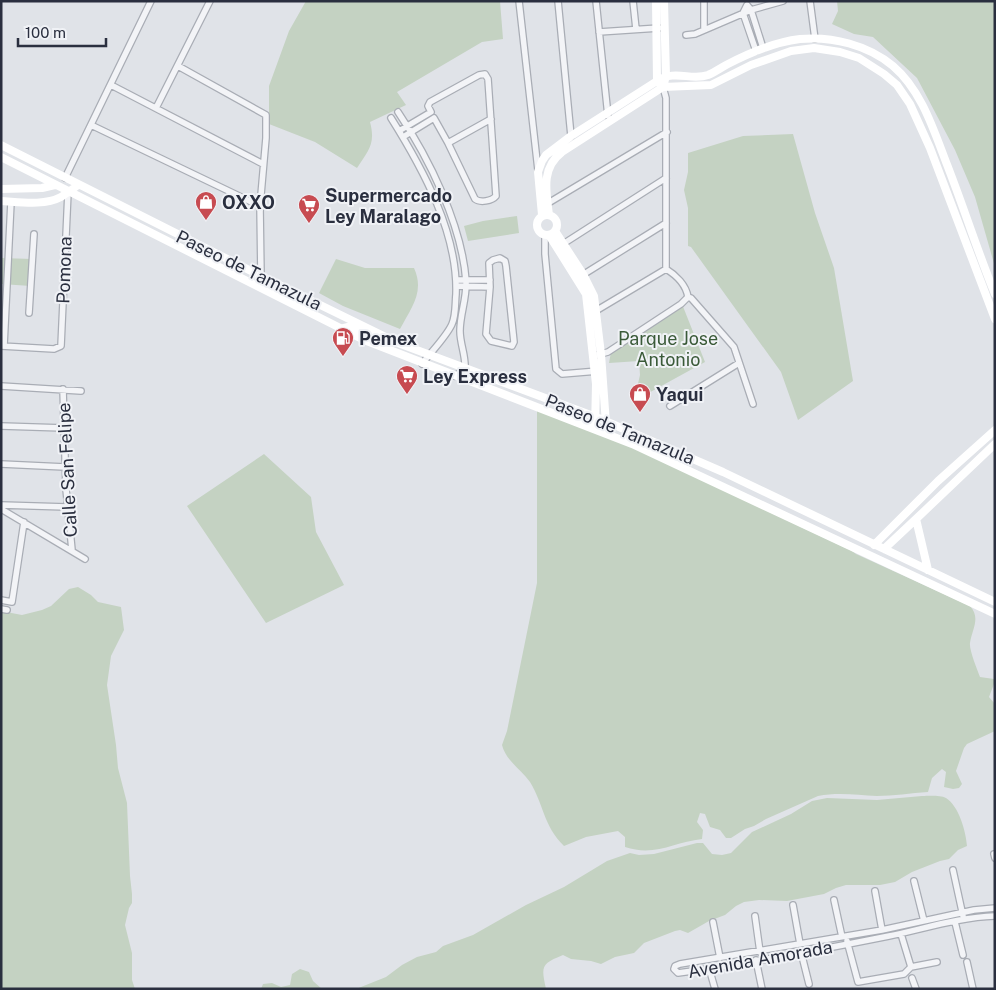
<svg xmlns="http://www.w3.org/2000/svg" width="996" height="990" font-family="'Public Sans',sans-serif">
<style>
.green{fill:#c4d2c2}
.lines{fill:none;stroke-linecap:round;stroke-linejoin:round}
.street-casing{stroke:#a9adb5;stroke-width:8}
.street{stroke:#f3f4f7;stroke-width:5.5}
.secondary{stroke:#fff;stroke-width:8}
.labels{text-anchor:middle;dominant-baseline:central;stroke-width:4;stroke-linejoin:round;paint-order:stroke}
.poi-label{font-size:18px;font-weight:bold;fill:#2a2f3f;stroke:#f0f2f6;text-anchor:start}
.street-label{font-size:18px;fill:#2a2f3f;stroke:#f0f2f6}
.park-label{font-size:18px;fill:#3a5a38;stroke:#f0f2f6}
</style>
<rect width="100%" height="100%" fill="#e0e3e8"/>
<path class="green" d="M306,1h194l3,38 -21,3 -85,50 9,13 -36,17c6,22 -2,29 -13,46l-42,-26 -46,-18v-38l20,-55z
M837,1h158v266l-20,-70 -20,-47 -38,-72 -44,-41 -19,-3 -22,-10 6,-13z
M793,134l22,79 19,55 19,113 -55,39 -17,-48 -90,-125 -3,-1v-38l-4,-18 4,-18v-19l55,-17z
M517,216l2,17 -51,8 -4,-15 19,-5z
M1,258l31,1 -1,27 -30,-2z
M336,259l29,9h49c11,24 -3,40 -14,61l-57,-23 -24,-13z
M682,304l23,58 -71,39 6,-26 -1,-14 -30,2 2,-11z
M537,409l69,26 246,116 4,3 114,52c11,12 2,23 0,37 -1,7 7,26 10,34l14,2v5l-5,13 6,7v27l-28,13 -3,4 -8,23 6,13 -3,4 -6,1 -9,-2 2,-15 -4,-3 -10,9 -4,14c-17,1 -35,4 -51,4 -20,-1 -39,-4 -59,0l-52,23 -12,7 -9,3 -14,9h-5l-6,-8 -10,-3 -5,-13 -5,-1 -3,9 6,8 -1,9c-28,3 -47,18 -77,8v-10l-7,-6 -32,6 -22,9c-21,-21 -20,-41 -34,-64 -9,-13 -24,-21 -28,-37l5,-14 30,-148z
M264,454l47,43 5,35 28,53 -78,38 -79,-117z
M78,587l13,8 7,7 23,5 3,23 -13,26 -4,29 9,60 2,23 9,35 3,73 2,18v9l-3,5 -4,17 7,28v27l3,9h-134v-378l21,4 20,-5 9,-4 18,-17z
M922,796c7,0 18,-1 24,2 13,8 20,34 21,48l-9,4 -9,9 -9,2 -28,11 -17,10 -15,3h-34l-10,3 -12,6 -37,7 -28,-1 -15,2 -8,4 -11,9 -16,6 -21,12 -8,-3 -5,1 -31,12 -10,10 -19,4 -14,7 -10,-3 -20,-2 -8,-4c-22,9 -22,11 -17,34h-190l30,-12 16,-12 15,-8 19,-5 7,-6 30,-11 53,-30 38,-18 43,-26 23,-8 9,2 15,-1 43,-11h6l9,11 10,1 9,-2 21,-21 39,-18 21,-13 15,-3 50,2z
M300,969l9,3 4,9 9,8h-61l2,-5 9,-1 9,4 9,-2 2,-11z"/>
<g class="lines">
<g class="street-casing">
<path id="street" d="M519,1l19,169
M558,1l13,135
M596,1l12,115
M633,1l3,28
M704,1v29
M810,1l5,38
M599,32l60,-4
M686,35l9,-1 56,-24 32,-9
M756,51l-13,-38 4,-8 4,5 12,38
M178,66l88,49v23l-6,68 1,70
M111,85l152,79
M156,108l54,-107
M398,112c31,46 64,113 68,169 1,17 -6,33 -6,50 0,13 6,25 5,38l-10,7
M391,118c32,51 67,115 65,176 -1,10 0,21 -4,30 -5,12 -22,29 -30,40
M91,125l169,81
M399,131l32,-19 -3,-6 2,-4 49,-27 6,-1 3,5 8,117c-4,5 -16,7 -21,3l-27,-56 -14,-25 -31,19
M448,143l43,-24
M65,178l86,-177
M545,205l122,-73
M545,235v19l11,115 6,5 36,-3
M563,244l103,-66
M500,258l5,3 1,5 8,76 -2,4 -21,-5 -5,-7 4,-47 -1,-24 4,-3z
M581,276l85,-53
M456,280h34
M456,286l34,1
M688,297l3,1 43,49 19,57
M594,312l72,-43
M29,313l5,-79
M1,346l53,3 7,-3 7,-154
M4,346l7,-144
M597,355l11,-3 73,-48 7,-7c-2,-12 -12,-22 -22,-28v-171l-3,-11
M1,386l80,5
M63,389l3,100 6,61
M670,406l69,-43
M1,426l63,2
M1,464l64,3
M1,505l66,2
M1,509l84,50
M1,600l11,2 12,-80
M1,609l6,1
M994,854l1,4
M953,870l10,46
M914,881l10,40
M875,891l7,39
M834,900l8,37
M793,905l7,39
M995,908l-21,2 -92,20 -202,34 -5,2 -1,3 4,4c70,-9 141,-23 211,-37 34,-7 71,-19 106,-20
M755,916l5,36
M713,922l7,36
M955,922l8,33
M901,934l10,33
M847,941l11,41 46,-8 7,-7 26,-5
M801,952l8,32
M756,960l6,29
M967,962l6,27
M709,968l6,21
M912,978l4,11"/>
</g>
<use href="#street" class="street"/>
<path class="secondary" d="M1,145l260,131 137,67 198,74 127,55 272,130
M1,157l363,183 268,104 363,170
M1,189l41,-1 13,-3
M1,201c19,1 43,5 60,-4 6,-4 12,-8 17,-12
M537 225a10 10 0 1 1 20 0a10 10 0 1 1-20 0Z
M542,215l-4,-43 4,-11 4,-6 25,-19 86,-55 -1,-80
M549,215c-3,-24 -8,-47 13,-63l101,-65 3,-11 -2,-75
M555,231l28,43 11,22 7,58 5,70
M549,235l37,59 10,90 -1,45
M995,294c-18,-44 -32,-89 -49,-132 -13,-34 -25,-72 -53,-96 -25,-21 -61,-30 -93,-27 -25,3 -49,13 -72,25 -6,3 -13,8 -20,11 -17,6 -33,-6 -51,6l6,6 48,-2 40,-20 40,-14 23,-3 26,4 19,6 25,16 13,11 13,19 20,44 65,171
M340,329l8,-2 16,4
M874,545l64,-64 57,-51
M884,549l32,-30
M928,570l-12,-51 79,-75"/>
</g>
<defs>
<g id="shop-pin" transform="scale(1.125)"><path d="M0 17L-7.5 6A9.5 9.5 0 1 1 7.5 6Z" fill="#c74b51" stroke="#f0f2f6"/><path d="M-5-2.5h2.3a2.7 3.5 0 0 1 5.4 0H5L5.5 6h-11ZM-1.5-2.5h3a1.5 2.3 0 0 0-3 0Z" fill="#fff"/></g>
<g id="supermarket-pin" transform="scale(1.125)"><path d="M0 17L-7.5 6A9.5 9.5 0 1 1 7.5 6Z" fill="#c74b51" stroke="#f0f2f6"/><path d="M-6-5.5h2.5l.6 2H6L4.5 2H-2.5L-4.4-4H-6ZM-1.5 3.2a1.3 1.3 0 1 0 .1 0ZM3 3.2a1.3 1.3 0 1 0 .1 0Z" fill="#fff"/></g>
<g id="fuel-pin" transform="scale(1.125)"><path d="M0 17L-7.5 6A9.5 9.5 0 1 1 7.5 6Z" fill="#c74b51" stroke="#f0f2f6"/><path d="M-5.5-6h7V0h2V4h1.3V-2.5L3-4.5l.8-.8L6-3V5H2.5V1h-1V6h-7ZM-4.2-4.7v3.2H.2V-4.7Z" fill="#fff"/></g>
</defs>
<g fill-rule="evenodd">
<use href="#shop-pin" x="206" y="202"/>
<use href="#supermarket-pin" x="309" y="205"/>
<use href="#fuel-pin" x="343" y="338"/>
<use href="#supermarket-pin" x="407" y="376"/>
<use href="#shop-pin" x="640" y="394"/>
</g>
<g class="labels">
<g class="poi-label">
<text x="325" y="195">Supermercado<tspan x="325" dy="21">Ley Maralago</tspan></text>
<text x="222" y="202">OXXO</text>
<text x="359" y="338">Pemex</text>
<text x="423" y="376">Ley Express</text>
<text x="656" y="394">Yaqui</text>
</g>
<g class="street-label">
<text transform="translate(64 270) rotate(-88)">Pomona</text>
<text transform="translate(249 270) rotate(26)">Paseo de Tamazula</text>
<text transform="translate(620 429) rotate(22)">Paseo de Tamazula</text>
<text transform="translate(67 470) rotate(-93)">Calle San Felipe</text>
<text transform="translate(760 959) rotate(-10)">Avenida Amorada</text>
</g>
<g class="park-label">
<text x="668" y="338">Parque Jose<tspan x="668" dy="21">Antonio</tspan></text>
</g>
</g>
<rect width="996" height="990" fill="none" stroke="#2a2f3f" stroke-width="5"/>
<path d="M18 38v8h88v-8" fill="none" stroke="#2a2f3f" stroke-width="2.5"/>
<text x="25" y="38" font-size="15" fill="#2a2f3f" stroke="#f0f2f6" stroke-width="4" paint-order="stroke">100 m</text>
</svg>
